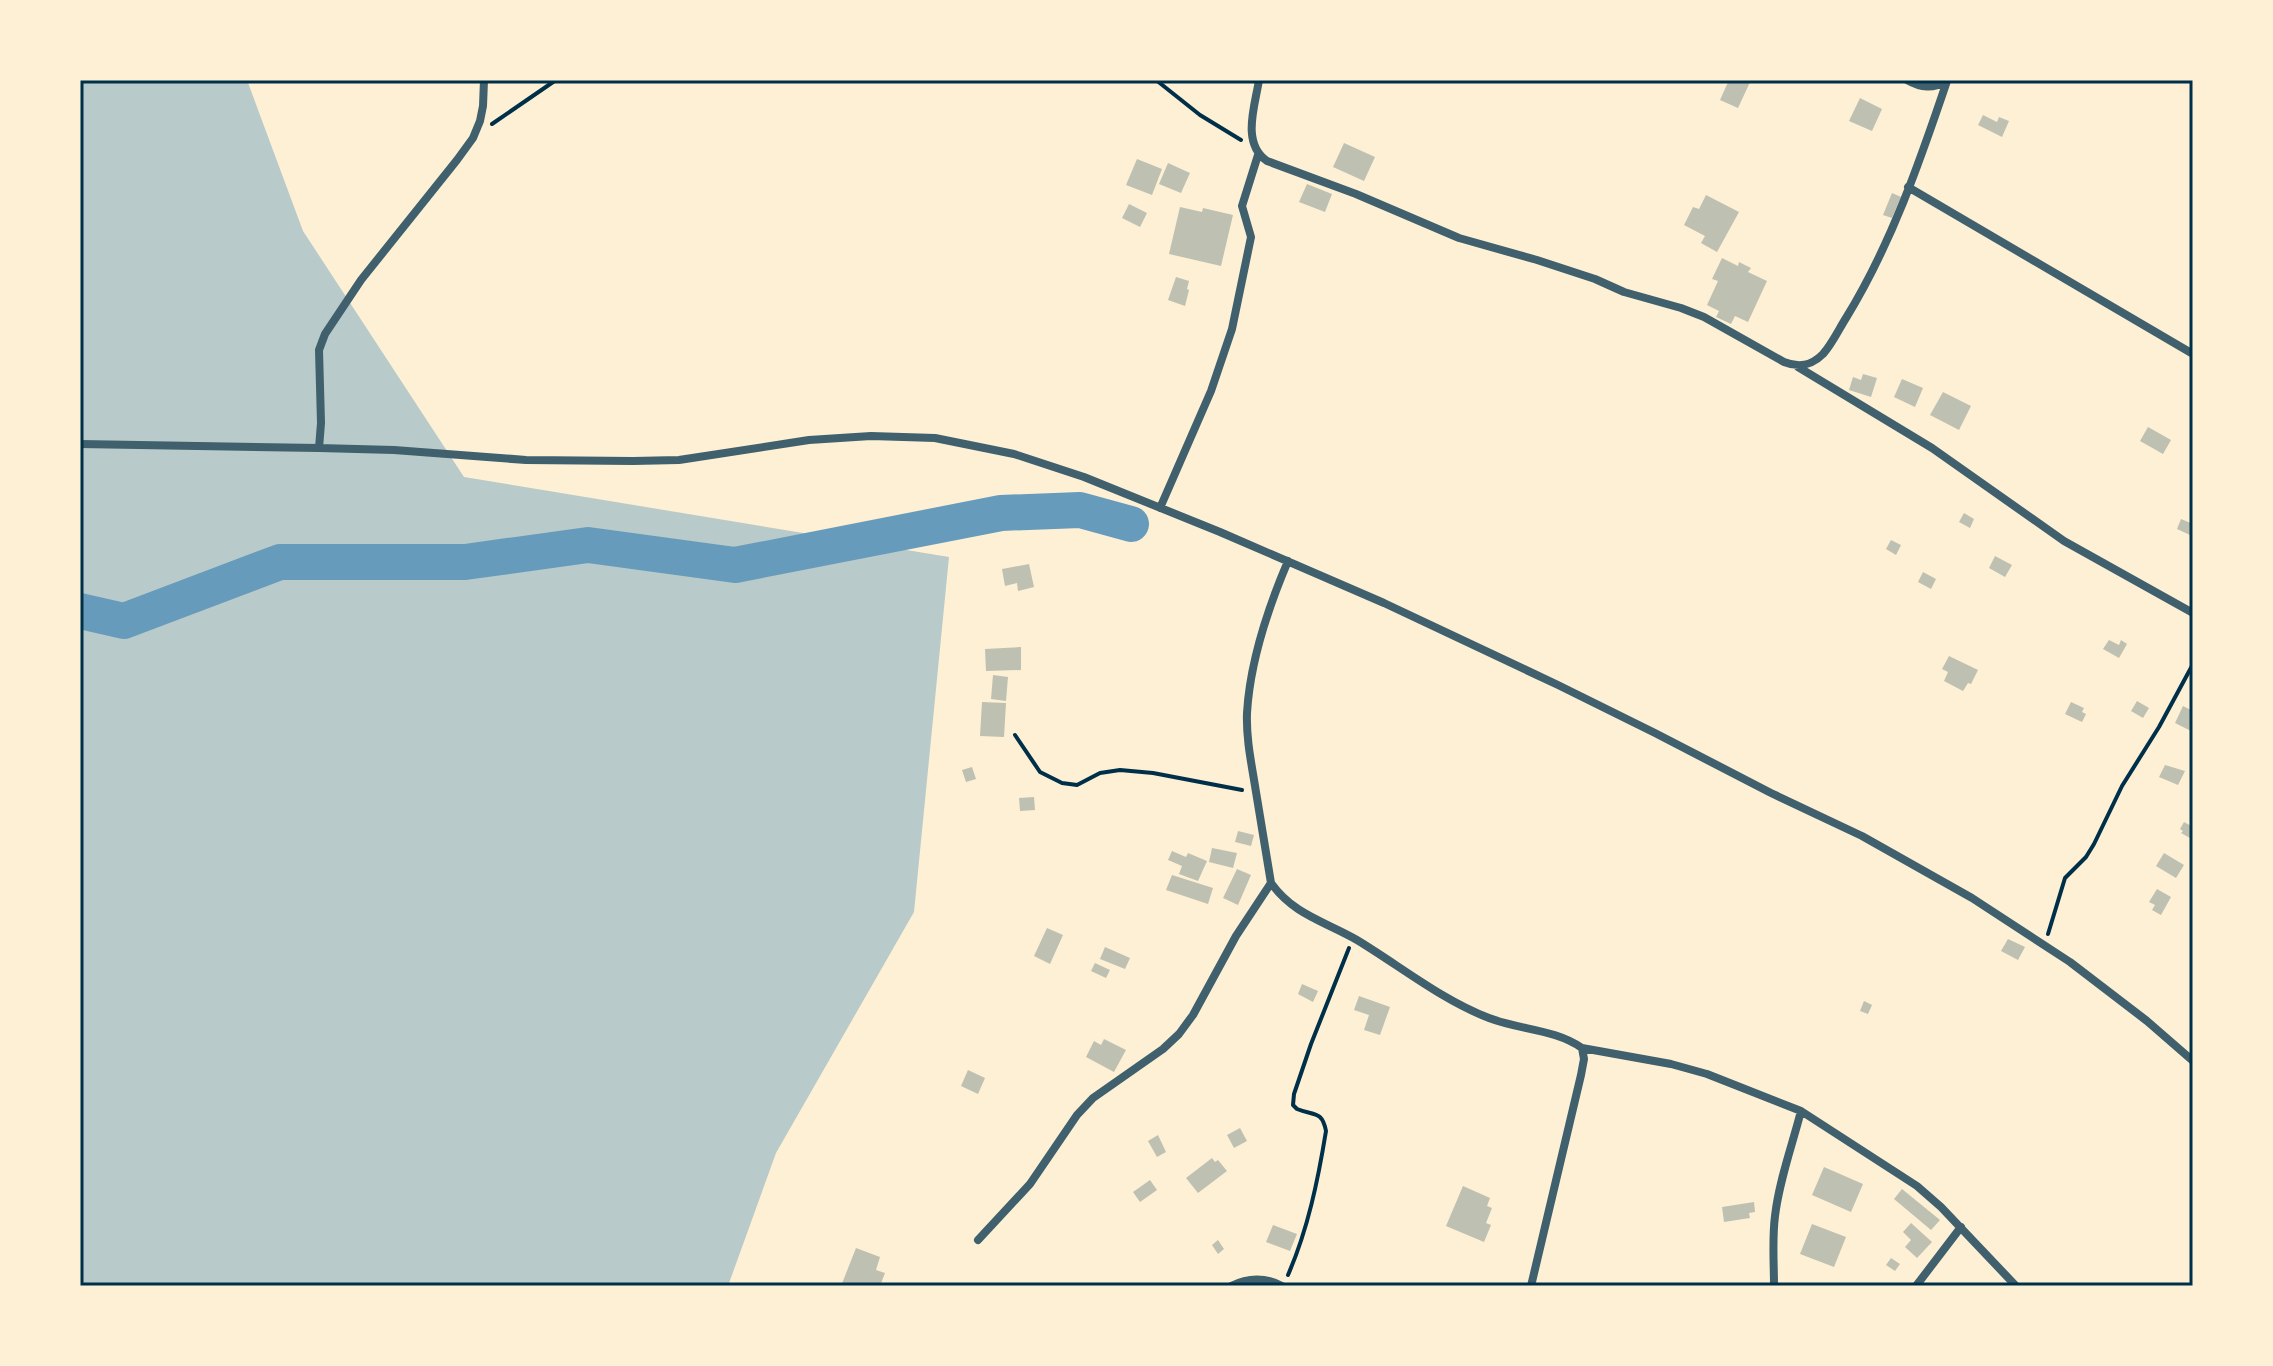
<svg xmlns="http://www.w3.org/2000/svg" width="2273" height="1366" font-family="Cabin,sans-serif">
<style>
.green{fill:#b9caca}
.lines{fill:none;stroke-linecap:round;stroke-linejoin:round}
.river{stroke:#669bbc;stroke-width:36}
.building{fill:#bec0b2}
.path{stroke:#003049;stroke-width:4}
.minor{stroke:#3f606c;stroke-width:8}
.neatline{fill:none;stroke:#003049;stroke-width:3}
</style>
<rect width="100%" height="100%" fill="#fdf0d5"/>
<path class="green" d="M80,80h167l56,151 161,246 485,80 -35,355 -138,241 -48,133h-648z"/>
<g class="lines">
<path class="river" d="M80,611l44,10 156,-59h185l123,-17 147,20 266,-52 79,-3 51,14"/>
</g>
<path class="building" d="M1729,80h22l-13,28 -18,-8z
M1860,98l22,11 -10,22 -23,-10z
M1983,115l14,7 2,-5 10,4 -7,16 -24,-12z
M1344,143l31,14 -11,24 -31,-14z
M1137,159l25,10 -10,26 -26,-10z
M1168,163l22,10 -9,20 -22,-9z
M1307,184l25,10 -7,18 -26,-10z
M1892,193l9,4 -9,21 -9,-3z
M1706,195l33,17 -22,40 -16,-9 4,-7 -21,-11 9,-18 6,2z
M1129,204l18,9 -7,14 -18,-9z
M1180,207l22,5 1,-4 30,7 -12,51 -52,-12z
M1722,258l16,8 1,-4 12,6 -3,4 19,9 -19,41 -13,-6 -4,8 -15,-7 3,-6 -12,-6 11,-24 -6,-2z
M1176,277l13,4 -2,8 2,1 -4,16 -17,-6z
M1863,374l14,4 -6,19 -22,-7 4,-13 8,3z
M1902,379l21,9 -8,19 -21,-10z
M1943,392l28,14 -12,24 -29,-15z
M2148,427l23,13 -8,14 -23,-13z
M1964,513l10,6 -4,9 -11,-6z
M2181,519l12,5 -3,11 -13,-6z
M1891,540l10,5 -5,10 -10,-6z
M1995,556l17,9 -7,12 -16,-9z
M1029,564l5,23 -16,4 -1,-8 -12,3 -3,-17z
M1923,572l13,7 -5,10 -13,-7z
M2109,640l10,5 2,-5 6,4 -8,14 -16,-9z
M1021,647v23l-35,1 -1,-22z
M1949,656l29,14 -7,14 -3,-1 -5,8 -19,-10 4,-9 -6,-3z
M993,675l15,2 -2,24 -15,-2z
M2137,701l12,7 -6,10 -12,-7z
M982,702l24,1 -2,34 -24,-1z
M2071,702l13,6 -2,4 4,2 -4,8 -17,-8z
M2183,706l10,5v15l-2,5 -16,-8z
M2165,765l20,6 -7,14 -19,-8z
M972,767l4,12 -10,3 -4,-12z
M1034,797l1,13 -15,1 -1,-13z
M2184,822l9,5 -3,11 -9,-5 2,-2 -3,-2z
M1238,831l16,4 -3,11 -16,-4z
M1212,848l25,5 -4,15 -24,-6z
M1172,851l14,6 2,-4 19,8 -9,20 -19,-7 3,-8 -14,-6z
M2164,853l20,12 -8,13 -20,-12z
M1237,869l14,6 -13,30 -15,-7z
M1172,875l41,13 -5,16 -42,-14z
M2157,889l14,8 -10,18 -9,-5 3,-5 -6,-3z
M1047,928l16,7 -13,29 -16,-8z
M2008,939l17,8 -7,13 -17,-9z
M1105,947l25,11 -5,11 -25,-10z
M1095,963l15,7 -4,8 -15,-7z
M1302,984l16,7 -5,11 -15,-8z
M1359,996l31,11 -10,28 -16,-5 5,-15 -15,-5z
M1864,1001l8,4 -4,9 -8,-3z
M1104,1039l22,11 -12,22 -28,-15 8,-16 7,4z
M968,1070l17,8 -7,16 -17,-8z
M1240,1128l7,13 -13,7 -7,-13z
M1158,1135l8,17 -9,5 -9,-16z
M1212,1158l3,4 3,-2 9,11 -29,22 -12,-15z
M1824,1167l39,17 -12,28 -39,-17z
M1150,1180l7,10 -17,12 -7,-10z
M1463,1186l27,12 -3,8 5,2 -6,15 5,2 -7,17 -38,-16z
M1902,1189l38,31 -9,10 -37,-31z
M1754,1202l1,10 -6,1 1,5 -26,4 -2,-15z
M1911,1223l21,19 -15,16 -12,-11 6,-7 -8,-8z
M1812,1224l34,13 -12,30 -34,-13z
M1273,1225l24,9 -7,17 -24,-9z
M1218,1240l6,9 -6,5 -6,-9z
M856,1248l24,9 -4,13 9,3 -5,13h-39z
M1891,1258l9,6 -5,7 -9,-6z"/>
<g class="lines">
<path class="path" d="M1156,80l44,35 41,25
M492,124l64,-44
M1015,735l25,37 22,11 15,2 23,-12 20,-3 33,3 89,17
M2048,934l17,-56 21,-21 8,-13 28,-58 37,-59 34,-63
M1288,1275c20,-46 30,-95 38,-144 -4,-21 -12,-15 -29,-22l-4,-4 1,-11 17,-50 38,-96"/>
<path class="minor" d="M1259,80c-4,26 -18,63 8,81l89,33 103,44 78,22 58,19 29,13 57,16 23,9 80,45c15,6 27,4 39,-8 9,-10 16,-25 23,-36 45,-73 74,-157 101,-237
M1907,80c14,8 26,9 40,1
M1908,187l285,167
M1798,367l134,81 132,93 129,72
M80,444l239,4 75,2 132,10 107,1 46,-1 130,-20 62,-4 64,2 79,16 70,23 136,55 164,71 174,82 97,48 116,60 91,43 110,62 98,64 77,59 46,40
M319,448l2,-25 -2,-73 6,-16 36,-54 96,-120 16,-22 7,-17 3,-15 1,-26
M1160,508l51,-117 21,-62 19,-92 -9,-31 16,-51
M1288,561c-20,47 -38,100 -41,152 -1,27 5,53 9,79 5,30 10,61 15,91 23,32 53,38 86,57 43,26 85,60 132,78 31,12 66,11 93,30l2,11 -3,16 -50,211
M1582,1048l89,16 36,10 94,37 116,75 24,21 75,79
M978,1240l52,-56 47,-69 16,-17 70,-49 16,-15 14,-19 43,-79 35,-53
M1231,1286c18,-9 34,-9 51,0
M1774,1286c0,-23 -2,-47 1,-70 4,-35 17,-70 26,-105
M1916,1286l45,-59"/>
</g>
<rect width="2273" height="1366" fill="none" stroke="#fdf0d5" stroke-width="164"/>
<rect x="82" y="82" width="2109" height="1202" class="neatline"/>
</svg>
